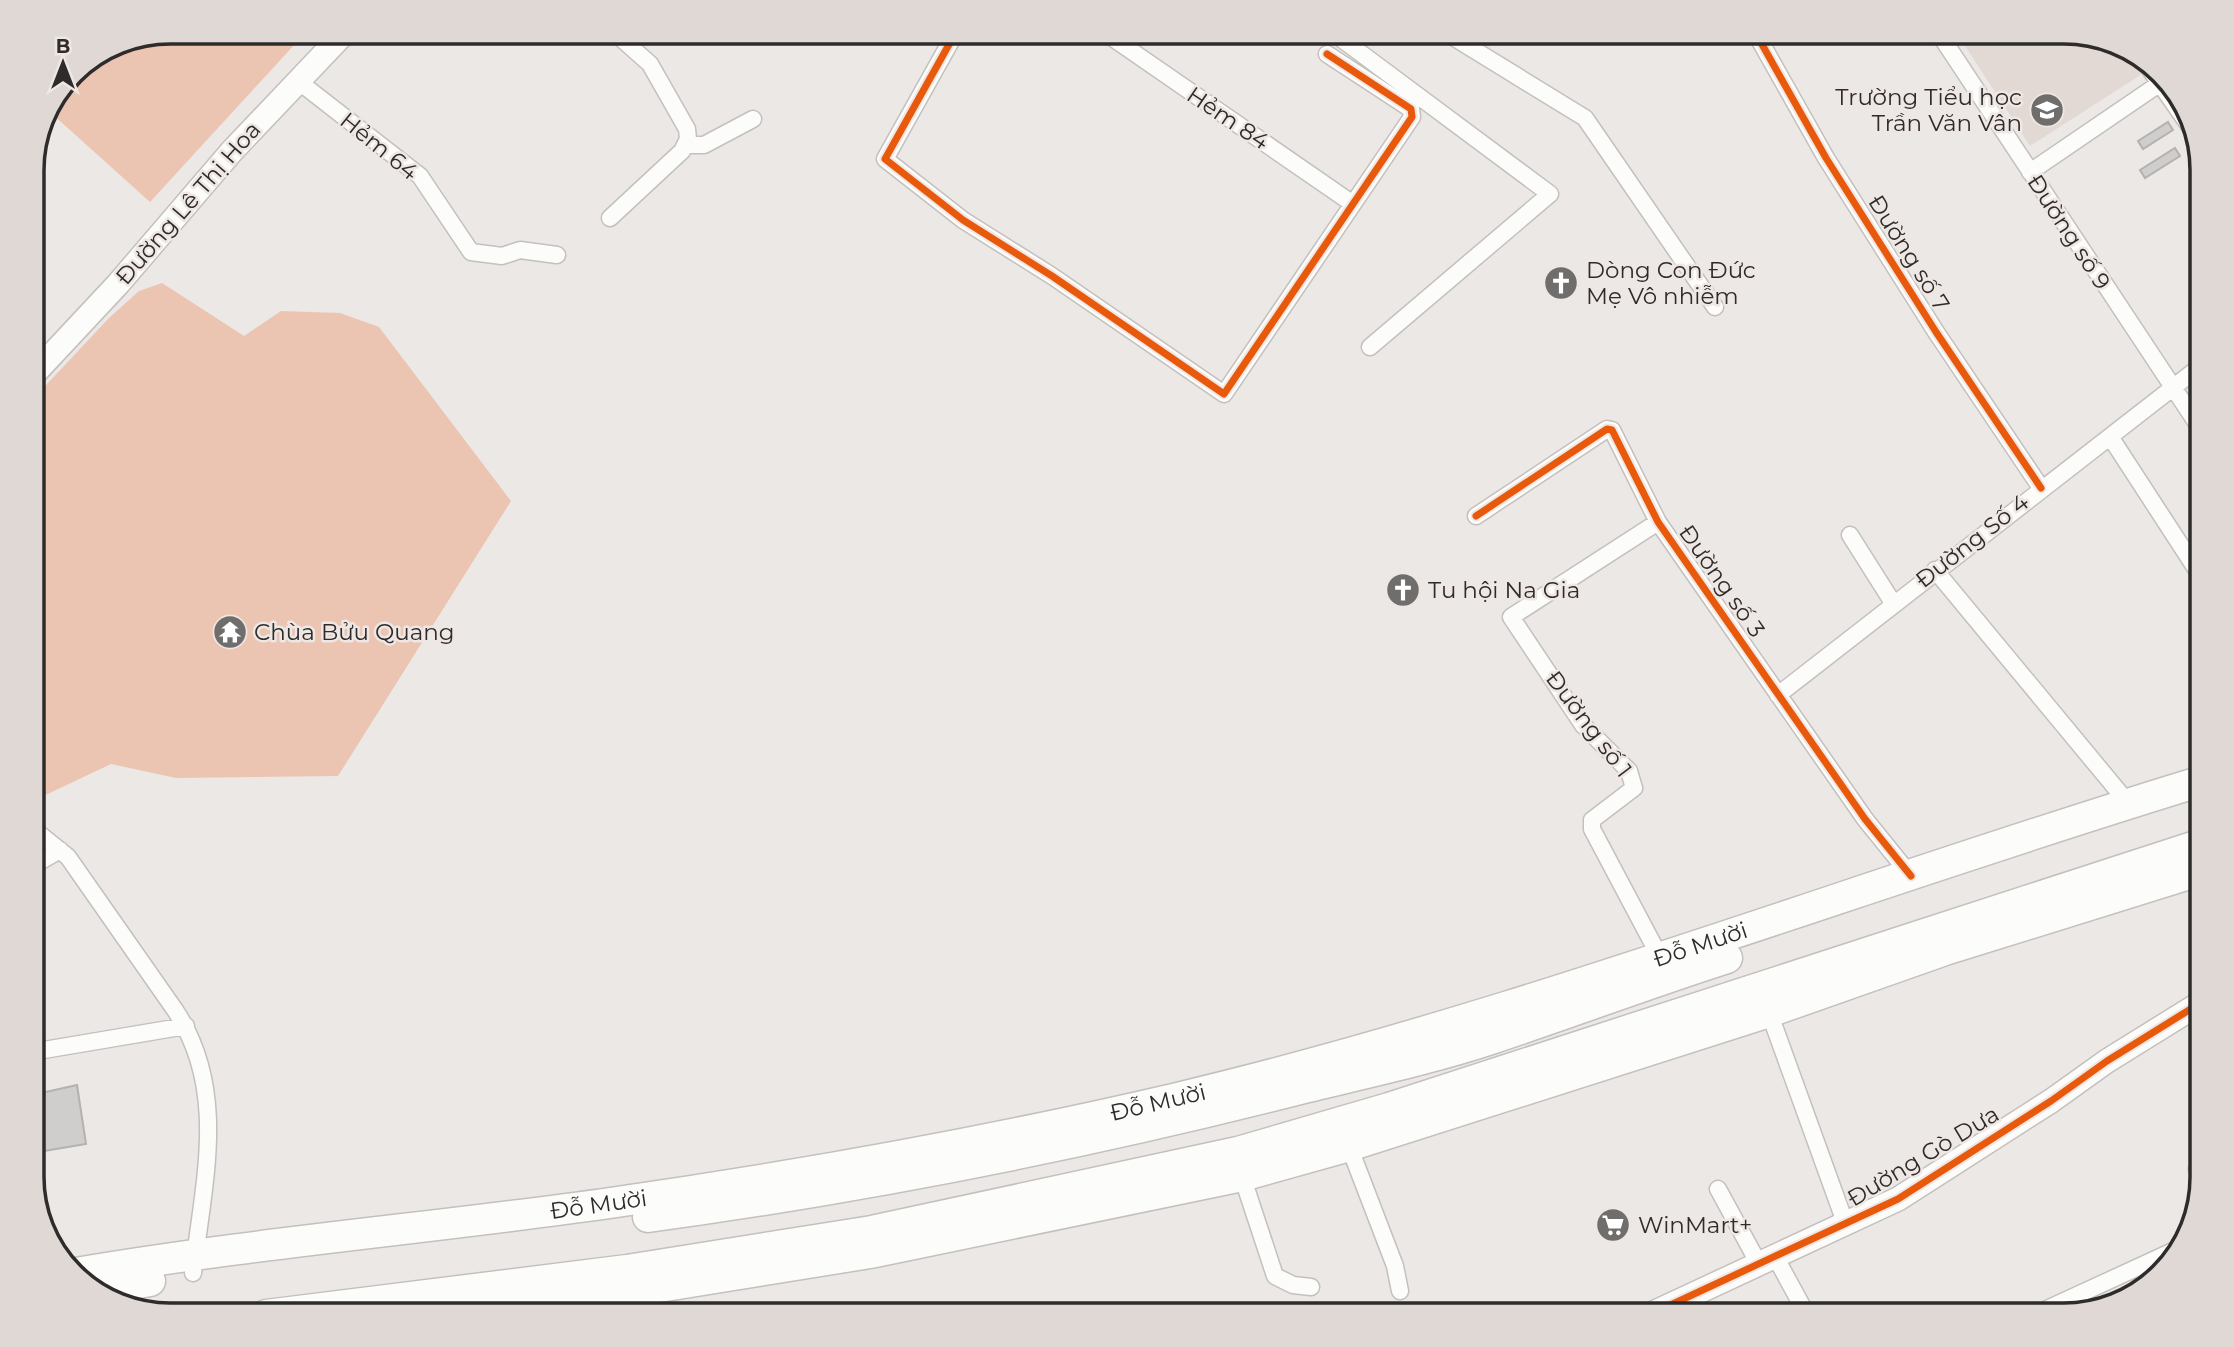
<svg xmlns="http://www.w3.org/2000/svg" width="2234" height="1347" font-family="Montserrat,sans-serif">
<style>
.built{fill:#e2d9d5}
.green{fill:#ecc4b2}
.building{fill:#d0cecc;stroke:#b4b2b0;stroke-width:2}
.lines{fill:none;stroke-linecap:round;stroke-linejoin:round}
.street-casing{stroke:#c3c0be;stroke-width:19}
.secondary-casing{stroke:#c3c0be;stroke-width:26}
.highway-casing{stroke:#c3c0be;stroke-width:33}
.street{stroke:#fcfcfb;stroke-width:16}
.secondary{stroke:#fcfcfb;stroke-width:23}
.highway{stroke:#fcfcfb;stroke-width:30}
.cycleway-casing{stroke:#eee7e4;stroke-width:11}
.cycleway{stroke:#e8590c;stroke-width:7}
.labels{text-anchor:middle;dominant-baseline:central;stroke-width:5;stroke-linejoin:round;paint-order:stroke}
.poi-label{font-size:23px;fill:#2e2c2b;stroke:#eee7e4;text-anchor:start}
.street-label{font-size:23px;fill:#2e2c2b;stroke:#eee7e4}
.rim{fill:none;stroke:#2e2c2b;stroke-width:3.5}
</style>
<rect width="100%" height="100%" fill="#ece8e6"/>
<path class="built" d="M1956,32h108l61,16 17,26 -112,72z"/>
<path class="green" d="M170,32h136l-156,170 -99,-89 -8,5c8,-29 49,-68 77,-77 16,-4 33,-6 50,-9z
M162,283l82,53 37,-25 59,2 39,14 132,174 -173,275 -162,2 -65,-14 -74,35 -5,-4v-395l77,-82 30,-27z"/>
<path class="building" d="M2168,122l5,8 -30,19 -5,-8z
M2175,148l5,8 -35,22 -5,-8z
M2202,289v27l-12,-19z
M77,1085l9,59 -54,9v-58z"/>
<g class="lines">
<g class="street-casing">
<path id="street" d="M956,32l-71,127 78,61 89,56 172,118 188,-277 -1,-8 -84,-55
M1104,32l249,172
M1445,32l140,86 130,189
M1755,32l71,126 110,174 105,156
M1938,32l264,399
M1339,37l211,157 -180,153
M2142,58l51,73
M298,81l122,95 51,76 31,4 18,-6 37,5
M687,145h17l49,-26
M2030,172l129,-88
M610,218l72,-67 6,-12 -1,-10 -37,-65 -36,-32
M2111,438l91,140
M1476,516l131,-87 5,1 46,92 207,297 46,57
M1658,522l-147,95 72,108 46,46 5,17 -42,32v9l70,132
M1850,535l43,68
M1935,570l193,233
M1778,695l424,-330
M32,828l36,29 107,153c54,81 28,173 18,263
M32,866l28,-16
M1769,1012l77,213
M32,1052l154,-26
M1349,1146l46,120 5,25
M2197,1169l5,10
M1242,1176l33,100 18,9 18,2
M1718,1189l42,77
M1776,1258l31,57
M2034,1315l150,-69"/>
</g>
<g class="secondary-casing">
<path id="secondary" d="M32,376l86,-92 114,-133 113,-119
M1649,1315l249,-116 153,-98 56,-40 95,-59"/>
</g>
<g class="highway-casing">
<g id="highway">
<path d="M648,1217c219,-30 437,-73 652,-128 65,-16 131,-30 194,-51 78,-26 155,-55 233,-80"/>
<path id="s1" d="M76,1273c177,-30 356,-45 534,-70 189,-27 378,-61 563,-104 350,-83 686,-214 1029,-318"/>
<path d="M94,1291l56,-10"/>
<path d="M266,1315l361,-45 245,-39 366,-79 151,-44 813,-264"/>
<path d="M447,1315l181,-23 242,-39 372,-77 107,-30 420,-134 176,-62 257,-80"/>
</g>
</g>
<use href="#street" class="street"/>
<use href="#secondary" class="secondary"/>
<use href="#highway" class="highway"/>
<g class="cycleway-casing">
<path id="cycleway" d="M956,32l-71,127 78,61 89,56 172,118 188,-277 -1,-8 -84,-55
M1755,32l71,126 110,174 105,156
M1476,516l131,-87 5,1 46,92 207,297 46,57
M1649,1315l249,-116 153,-98 56,-40 95,-59"/>
</g>
<use href="#cycleway" class="cycleway"/>
</g>
<defs>
<g id="school-disc" transform="scale(1.75)"><circle r="9.5" fill="#706e6c" stroke="#eee7e4"/><path d="M0-5L7-2L0 1L-7-2ZM-4 1L0 2.5L4 1V4Q0 6-4 4Z" fill="#fff"/></g>
<g id="church-disc" transform="scale(1.75)"><circle r="9.5" fill="#706e6c" stroke="#eee7e4"/><path d="M-1.2-6h2.4v3.5h3.3v2.4h-3.3V6h-2.4V-.1h-3.3v-2.4h3.3Z" fill="#fff"/></g>
<g id="temple-disc" transform="scale(1.75)"><circle r="9.5" fill="#706e6c" stroke="#eee7e4"/><path d="M0-6L5-2H3V0L6.5 2.5H4V6H1.5V3h-3V6H-4V2.5H-6.5L-3 0V-2H-5Z" fill="#fff"/></g>
<g id="supermarket-disc" transform="scale(1.75)"><circle r="9.5" fill="#706e6c" stroke="#eee7e4"/><path d="M-6-5.5h2.5l.6 2H6L4.5 2H-2.5L-4.4-4H-6ZM-1.5 3.2a1.3 1.3 0 1 0 .1 0ZM3 3.2a1.3 1.3 0 1 0 .1 0Z" fill="#fff"/></g>
</defs>
<g fill-rule="evenodd">
<use href="#school-disc" x="2047" y="110"/>
<use href="#church-disc" x="1561" y="283"/>
<use href="#church-disc" x="1403" y="590"/>
<use href="#temple-disc" x="230" y="632"/>
<use href="#supermarket-disc" x="1613" y="1225"/>
</g>
<g class="labels">
<g class="poi-label">
<text x="2022" y="97" text-anchor="end">Trường Tiểu học<tspan x="2022" dy="26">Trần Văn Vân</tspan></text>
<text x="1586" y="270">Dòng Con Đức<tspan x="1586" dy="26">Mẹ Vô nhiễm</tspan></text>
<text x="1428" y="590">Tu hội Na Gia</text>
<text x="254" y="632">Chùa Bửu Quang</text>
<text x="1638" y="1225">WinMart+</text>
</g>
<g class="street-label">
<text transform="translate(1228 118) rotate(34)">Hẻm 84</text>
<text transform="translate(379 146) rotate(39)">Hẻm 64</text>
<text transform="translate(188 203) rotate(-49)">Đường Lê Thị Hoa</text>
<text transform="translate(2069 232) rotate(57)">Đường số 9</text>
<text transform="translate(1909 253) rotate(58)">Đường số 7</text>
<text transform="translate(1972 541) rotate(-38)">Đường Số 4</text>
<text transform="translate(1722 581) rotate(55)">Đường số 3</text>
<text transform="translate(1589 724) rotate(53)">Đường số 1</text>
<text stroke="none"><textPath href="#s1" startOffset="1661">Đỗ Mười</textPath></text>
<text stroke="none"><textPath href="#s1" startOffset="1096">Đỗ Mười</textPath></text>
<text transform="translate(1923 1156) rotate(-31)">Đường Gò Dưa</text>
<text stroke="none"><textPath href="#s1" startOffset="527">Đỗ Mười</textPath></text>
</g>
</g>
<path d="M0 0H2234V1347H0ZM170 44H2064A126 126 0 0 1 2190 170V1177A126 126 0 0 1 2064 1303H170A126 126 0 0 1 44 1177V170A126 126 0 0 1 170 44Z" fill="#dfd8d5" fill-rule="evenodd"/>
<path class="rim" d="M170 44H2064A126 126 0 0 1 2190 170V1177A126 126 0 0 1 2064 1303H170A126 126 0 0 1 44 1177V170A126 126 0 0 1 170 44Z"/>
<g transform="translate(63 63)" stroke="#eee7e4" stroke-width="5" paint-order="stroke">
<path d="M0-5L12 26L0 18L-12 26Z" fill="#2e2c2b"/>
<text y="-10" font-size="19" font-weight="bold" text-anchor="middle" fill="#2e2c2b">B</text>
</g>
</svg>
